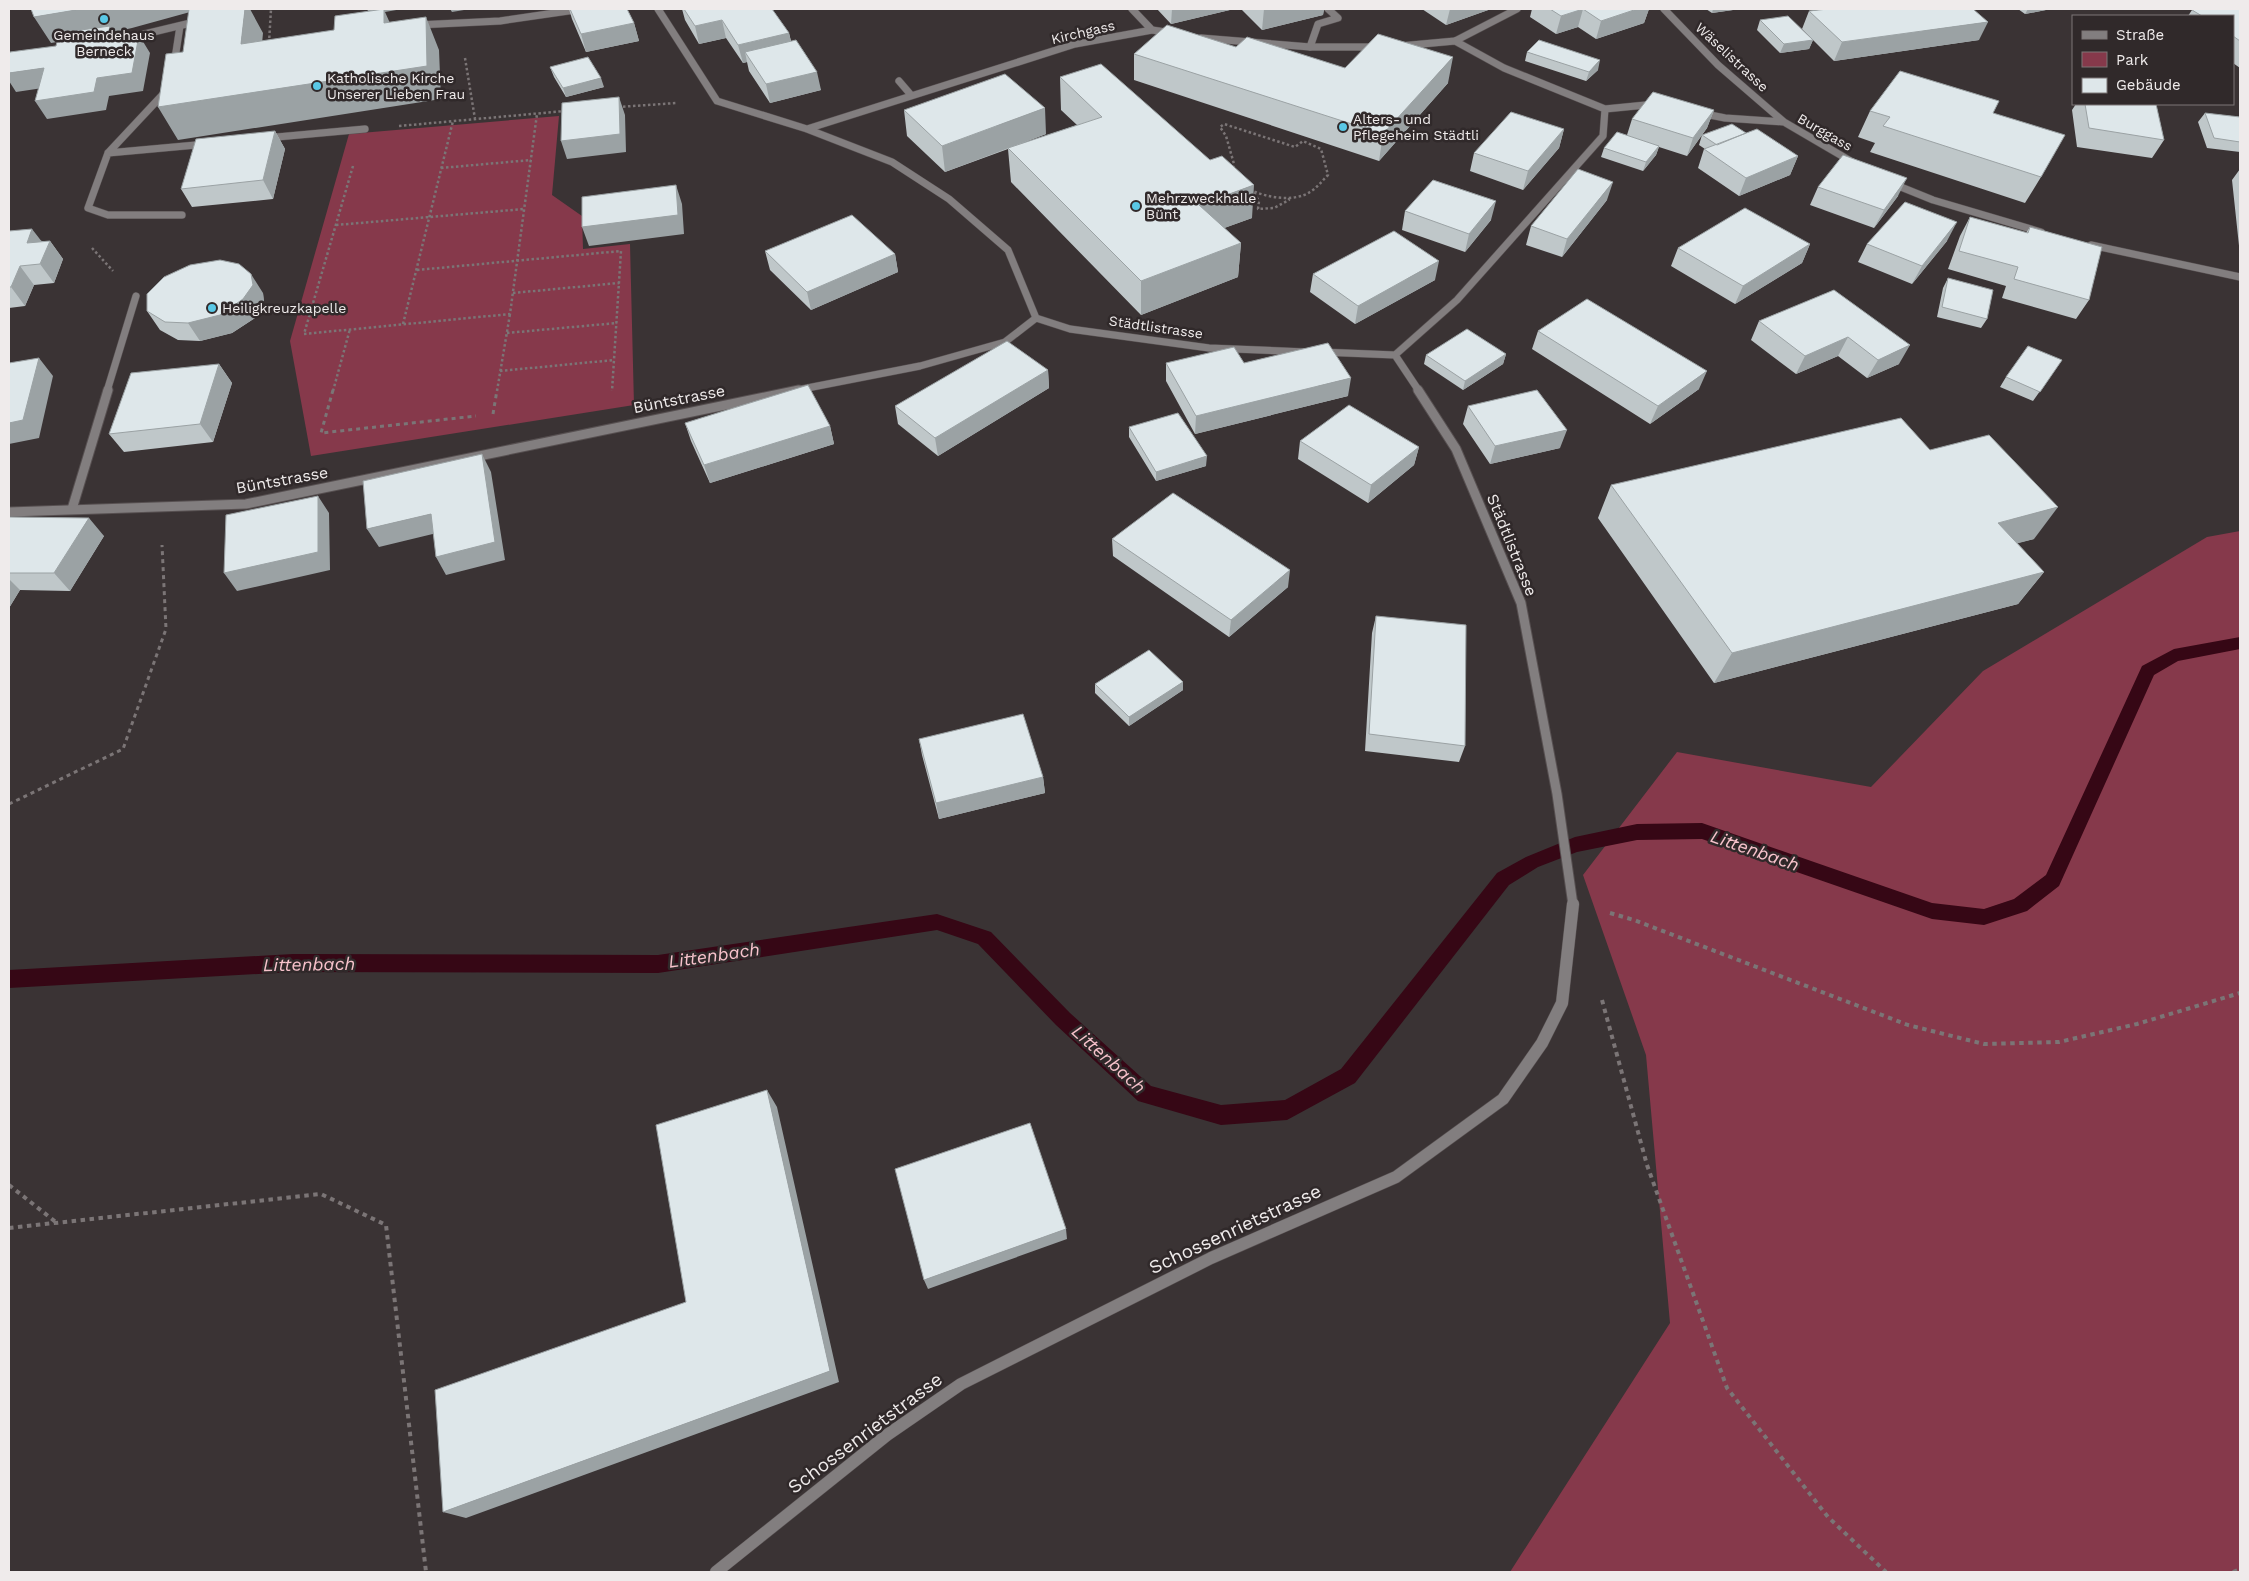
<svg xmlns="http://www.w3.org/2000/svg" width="2249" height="1581" font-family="'Work Sans',sans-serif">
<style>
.green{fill:#86394b}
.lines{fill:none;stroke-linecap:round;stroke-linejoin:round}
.stream{fill:#360715;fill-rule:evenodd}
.service-far1-casing{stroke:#575051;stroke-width:8}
.service-casing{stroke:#575051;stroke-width:11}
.minor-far2-casing{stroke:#575051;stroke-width:8}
.minor-far1-casing{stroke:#575051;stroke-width:11}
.minor-casing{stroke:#575051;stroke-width:13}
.path-far2{stroke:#7b7576;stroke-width:2.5;stroke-dasharray:2.5 2.5;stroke-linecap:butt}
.path-far1{stroke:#7b7576;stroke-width:3;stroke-dasharray:4 4;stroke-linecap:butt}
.path{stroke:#7b7576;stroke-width:4;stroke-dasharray:4.5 4.5;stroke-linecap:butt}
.service-far1{stroke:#827e7f;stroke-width:7}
.service{stroke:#827e7f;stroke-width:9}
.minor-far2{stroke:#827e7f;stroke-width:7}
.minor-far1{stroke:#827e7f;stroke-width:9}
.minor{stroke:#827e7f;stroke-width:12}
.wall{fill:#bfc7c9}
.shaded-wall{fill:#9ba2a4}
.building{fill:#dee7ea;stroke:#9ba2a4}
.poi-dot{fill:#5ac8e6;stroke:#30292a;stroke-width:2}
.labels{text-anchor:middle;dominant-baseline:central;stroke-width:5;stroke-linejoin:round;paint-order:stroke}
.far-street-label{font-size:14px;fill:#efebeb;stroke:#30292a}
.far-poi-label{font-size:14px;fill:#efebeb;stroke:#30292a;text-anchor:start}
.street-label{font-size:16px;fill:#efebeb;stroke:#30292a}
.water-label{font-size:18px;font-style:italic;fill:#f8c3cc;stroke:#30292a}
.near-street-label{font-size:19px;fill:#efebeb;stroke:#30292a}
</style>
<rect width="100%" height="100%" fill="#3a3334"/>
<path class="green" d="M559,116l-7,79 30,21 1,33 47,-5 4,161 -323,51 -21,-115 59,-207z
M2240,531v1041h-730l160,-249 -24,-268 -63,-180 94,-123 194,35 112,-116 224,-134z"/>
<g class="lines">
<path class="stream" d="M2240,637v12l-62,12 -24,14 -95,211 -32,25 -43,14 -52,-6 -230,-80 -65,1 -60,12 -39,15 -29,18 -154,198 -68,37 -66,5 -83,-24 -82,-76 -78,-81 -41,-14 -279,43 -365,-1 -284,16v-18l284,-16 365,1 279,-41 54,18 79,81 81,73 70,19 64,-5 56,-31 156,-196 29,-16 49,-20 62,-13 65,-1 230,80 52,6 30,-10 32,-24 96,-209 32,-17z"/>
<g class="service-far1-casing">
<path id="service-far1" d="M417,25l83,-4 82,-12
M1310,47l8,-23 20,-6 -10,-9
M174,65l6,-39
M899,81l12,14
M167,90l-59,63 -20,55 20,7h74
M266,138l99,-9
M108,153l99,-9
M107,391l29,-95"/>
</g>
<g class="service-casing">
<path id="service" d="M72,509l36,-119"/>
</g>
<g class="minor-far2-casing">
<path id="minor-far2" d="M658,9l59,92 90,28 85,33 57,37 59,51 28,68
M1132,9l20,21
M1664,9l54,56 66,57
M128,38l71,-17
M1201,38l109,9h68
M1455,41l49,27 101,41 51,-5
M1400,46l55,-5 62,-32
M1700,113l25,5 59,4 70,41
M807,129l268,-85 77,-14 20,3
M1891,183l42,17 108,32
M2091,245l149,32
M1036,318l34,11 139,19 97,4
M1321,352l74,3 62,-55 146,-164 2,-27
M1395,355l24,36
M792,391l128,-25 85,-24 31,-24"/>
</g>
<g class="minor-far1-casing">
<path id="minor-far1" d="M1418,390l38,59 65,154 36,191 16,111
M9,512l237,-8 553,-114"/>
</g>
<g class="minor-casing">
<path id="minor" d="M716,1572l171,-137 74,-51 250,-126 185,-81 107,-78 39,-56 20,-40 11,-99"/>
</g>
<path class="path-far2" d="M269,43l2,-34
M465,58l10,61
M618,107l59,-4
M399,126l166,-15
M353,166l-49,168 206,-20 27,-200
M441,168l90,-8
M1233,168l1,-4 -8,-28 -6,-9 4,-3 71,23 8,-6 18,8 7,26c-6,6 -11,13 -18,17 -15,10 -43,6 -59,-2
M1254,193l5,8 -1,8 16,-1 15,-8v-4
M336,225l188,-16
M92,248l21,23
M417,270l204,-19 -9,140
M513,293l106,-10
M403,324l50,-203
M507,333l110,-10
M500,371l114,-11
M333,391l17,-62
M497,391l13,-77"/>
<path class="path-far1" d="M333,390l-12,43 155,-17
M493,414l4,-24
M9,804l114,-55 43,-120 -4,-84"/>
<path class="path" d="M1610,913l24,7 274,105 76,19 75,-2 78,-18 103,-31
M1602,1000l45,165 80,223 101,129 58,55
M9,1185l48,38
M9,1228l312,-34 65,31 40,347
M2233,1572l7,-3"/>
<use href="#service-far1" class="service-far1"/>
<use href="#service" class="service"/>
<use href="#minor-far2" class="minor-far2"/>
<use href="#minor-far1" class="minor-far1"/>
<use href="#minor" class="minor"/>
</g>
<path class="wall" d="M569,9h58l7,14 5,18 -53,11 -14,-33z
M682,9h90l17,24 2,8 30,49 -51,13 -21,-32 -2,-9 -4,1 -17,-25 -27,6 -14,-24z
M1157,9h77l-63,15z
M1241,9h83l-1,6 -61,15z
M1422,9h69l-45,16z
M1532,9h117l-5,14 -48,16 -18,-12 -22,7 -26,-17z
M1706,9h34l-28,4z
M2018,9h33l-26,5z
M2240,9v59l-7,-5v-47h-45l4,-6z
M1809,11l170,29 -145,21 -32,-32z
M1760,20l53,20 -4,9 -29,4 -23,-23z
M1236,47l109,21 103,15 -69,78 -245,-81v-26z
M1527,52l71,18 -12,11 -61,-20z
M550,67l54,20 -38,10 -12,-20z
M1060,77l192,141 -28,10 17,15 -3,34 -97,38 -130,-133 -3,-33 -63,23 -38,-36 -3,-26 142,24 -34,13 65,-22 -16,-15z
M2076,104h80l8,36 -12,18 -75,-11 -5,-37z
M1714,110l-7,18 -20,28 -28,-9 -3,8 -13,16 -42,-14 3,-9 23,-13 5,-16z
M1870,111l123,2 48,64 -16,26 -155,-51 5,-9 -17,-6z
M2205,113l35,4v35l-33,-4 -9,-26z
M1564,129l-5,19 -36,42 -53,-19 4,-18z
M275,131l10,18 -12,50 -81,8 -11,-18z
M1746,133l52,23 -8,19 -51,21 -41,-28 6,-19h1l-6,-4 3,-10z
M2240,169v86l-8,-75z
M1818,187l80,9 -24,32 -64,-23z
M1607,200l-45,57 -36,-12 5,-19z
M1405,211l86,9 -26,32 -63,-22z
M1970,217l56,16 4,-6 59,73 -13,19 -74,-21 4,-12 -58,-17 12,-33z
M9,231l33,10h8l13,18 -9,24 -20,2 -9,21 -16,2z
M1947,241l-35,43 -54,-22 9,-18z
M1810,244l-8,19 -67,41 -64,-38 7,-18z
M765,251l130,3 3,18 -87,38 -41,-40z
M1313,274l122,6 -80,44 -45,-32z
M1948,278l39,41 -6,9 -44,-11 6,-29z
M1834,290l65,74 -32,14 -29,-22 -42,18 -45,-34 8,-19z
M263,293l1,10 -9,15 -23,15 -32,8 -22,-1 -18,-10 -13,-19z
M1538,331l161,58 -49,35 -118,-75z
M1506,354l-3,10 -40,26 -39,-26 2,-9z
M2062,360l-29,41 -33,-14 6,-10z
M1166,363h78l104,33 -153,38 -29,-53z
M219,364l13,19 -19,59 -89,10 -15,-18z
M1048,370l1,18 -111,68 -40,-32 -3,-18z
M1468,406l92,42 -70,16 -27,-40z
M685,423l145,3 4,18 -124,39 -19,-42z
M1129,427l77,39 -50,15 -27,-44z
M1300,441l119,6 -5,18 -46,38 -70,-44z
M1930,450l104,89 -17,4 27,29 -26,32 -304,79 -116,-165 13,-33z
M9,517l95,19 -34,55 -50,-1 -11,18z
M1112,539l176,48 -59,50 -116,-81z
M1376,616l89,130 -6,16 -94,-11 7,-118z
M1095,684l88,6 -54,36 -34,-33z
M919,739l124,38 2,16 -106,26 -17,-64z"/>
<path class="shaded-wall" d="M82,9h119l-69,19 -18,4 7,12 -14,-5 2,-6 -58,10 -17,-26z
M245,9h5l13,24 -4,43 -18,-32z
M367,9h35l-17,3 13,29 -28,-26z
M450,9h20l-18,3z
M1172,9h62l-63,15z
M1264,9h60l-1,6 -61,15z
M1450,9h41l-45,16z
M1583,9l-5,18 -22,7 5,-18z
M1637,9h12l-5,14 -48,16 5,-18z
M1713,9h27l-28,4z
M2028,9h23l-26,5z
M426,17l13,33 2,49 -263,41 -20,-33z
M722,20l4,18 -27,6 -4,-18z
M1988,22l-9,18 -145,21 8,-19z
M634,23l5,18 -53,11 -5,-18z
M789,33l4,18 -48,1 2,10 -4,1 -5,-18z
M139,35l11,18 -7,38 -34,5 -3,14 -59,9 -12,-18 62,-23z
M1813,40l-4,9 -29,4 4,-9z
M1453,57l-5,26 -69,78 4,-27z
M1600,60l-2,10 -12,11 3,-9z
M44,68l12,18 -40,6 -7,-11v-8z
M817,72l4,18 -51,13 -4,-19z
M601,78l3,9 -38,10 -3,-9z
M619,97l6,18 1,37 -59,7 -6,-18z
M1045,108l1,26 -101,38 -3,-26z
M1714,110l-7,18 -20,28 6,-18z
M1564,129l-5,19 -36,42 5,-19z
M275,131l10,18 -12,50 -10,-19z
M1659,146l-3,9 -13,16 3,-9z
M1798,156l-8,19 -51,21 7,-18z
M1907,178l-9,18 -24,32 10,-18z
M1613,182l-6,18 -45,57 5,-18z
M676,185l6,19 2,30 -95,12 -7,-19z
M1254,185l-2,33 -55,20 2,-33z
M1496,201l-5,19 -26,32 4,-18z
M1957,222l-10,19 -35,43 10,-18z
M32,229l14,18 -19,-4z
M50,241l13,18 -9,24 -14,-19z
M1241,243l-3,34 -97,38v-34z
M1810,244l-8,19 -67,41 8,-18z
M895,254l3,18 -87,38 -4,-18z
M1439,261l-4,19 -80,44 3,-18z
M20,266l14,19 -9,21 -14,-19z
M251,274l12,19 1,10 -9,15 -23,15 -32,8 -12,-18z
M1848,337l-10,19 -42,18 9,-18z
M1910,345l-11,19 -32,14 11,-18z
M1506,354l-3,10 -40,26 2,-9z
M39,358l14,18 -14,62 -30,6v-21z
M219,364l13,19 -19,59 -13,-18z
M1048,370l1,18 -111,68 -3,-18z
M1707,371l-8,18 -49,35 8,-18z
M1351,378l-3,18 -153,38 1,-18z
M830,426l4,18 -124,39 -6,-18z
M1567,430l-7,18 -70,16 5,-18z
M1419,447l-5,18 -46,38 3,-18z
M482,454l9,18 14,88 -59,15 -10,-18z
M1207,456l-1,10 -50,15v-9z
M318,496l11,17 1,57 -93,21 -13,-18z
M2058,507l-24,32 -60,16 24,-32z
M431,514l10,18 -62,15 -12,-18z
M89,518l15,18 -34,55 -16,-18z
M1290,570l-2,17 -59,50 2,-17z
M2044,572l-26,32 -304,79 18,-30z
M9,579l11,11 -11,18z
M1183,682v8l-54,36v-9z
M1043,777l2,16 -106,26 -3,-16z
M767,1090l10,17 62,275 -373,136 -23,-6 387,-141z
M1066,1229l1,10 -139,50 -4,-9z"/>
<path class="building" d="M31,9h51l-48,8z
M189,9h56l-4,35 93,-14 1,-14 49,-7v14l42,-6 1,49 -269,41 8,-53 17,-2z
M570,9h57l7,14 -53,11z
M684,9h88l17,24 -51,12 -16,-25 -27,6z
M1550,9h87l-36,12 -18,-12 -22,7z
M1828,9h145l15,13 -146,20 -33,-31z
M2197,9h43v32l-7,-5v-20h-31l-10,-6z
M1788,16l25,24 -29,4 -24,-24z
M1167,25l69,22 11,-10 98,31 33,-34 75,23 -70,77 -249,-80z
M110,26l-3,13 32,-4 -7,38 -35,5 -3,14 -59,9 9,-33 -35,5v-18l1,-3 46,-6 3,-13z
M796,40l21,32 -51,12 -21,-32z
M1539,40l61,20 -11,12 -62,-20z
M588,57l13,21 -38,10 -13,-21z
M1101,64l109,96 12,-4 32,29 -55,20 42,38 -100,38 -133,-133 94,-31 -42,-40z
M1900,71l99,30 -6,12 72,22 -24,42 -158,-51 7,-9 -20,-6z
M1005,74l40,34 -103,38 -38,-36z
M1653,92l61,18 -21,28 -61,-19z
M619,97l1,37 -59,7 1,-38z
M2085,104h71l8,36 -75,-12z
M1511,112l53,17 -36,42 -54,-18z
M2205,113l35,4v25l-26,-4z
M1732,124l14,9 -29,12 -15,-10z
M1757,129l41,27 -52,22 -42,-29z
M275,131l-12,49 -82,9 15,-50z
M1617,132l42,14 -13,16 -42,-14z
M1843,155l64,23 -23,32 -66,-23z
M1578,169l35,13 -46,57 -36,-13z
M1433,180l63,21 -27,33 -64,-23z
M676,185l2,30 -96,12v-30z
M1905,202l52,20 -35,44 -55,-22z
M1745,208l65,36 -67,42 -65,-38z
M852,215l43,39 -88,38 -42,-41z
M1970,217l58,16 2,-6 72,20 -13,53 -75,-21 4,-12 -59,-16z
M32,229l-5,14 23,-2 -10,23 -20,2 -9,21h-2v-56z
M1394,231l45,30 -81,45 -45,-32z
M220,260l19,4 12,10 2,11 -10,14 -23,16 -32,8 -23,-1 -18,-11v-17l17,-17 26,-12z
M1948,278l45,12 -6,29 -45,-12z
M1834,290l76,55 -32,15 -30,-23 -43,19 -46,-35z
M1587,299l120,72 -49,35 -120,-75z
M1467,329l39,25 -41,27 -39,-26z
M1007,341l41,29 -113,68 -40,-32z
M1328,343l23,35 -155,38 -30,-53 68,-16 10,16z
M2028,346l34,14 -22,32 -34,-15z
M39,358l-16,62 -14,3v-60z
M219,364l-19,60 -91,10 22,-61z
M808,385l22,41 -126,39 -19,-42z
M1537,390l30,40 -72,16 -27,-40z
M1349,405l70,42 -48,38 -71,-44z
M1178,413l29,43 -51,16 -27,-45z
M1901,418l29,32 59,-15 69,72 -60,16 46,49 -312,81 -121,-168z
M482,454l13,88 -59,15 -5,-43 -64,15 -4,-48z
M1173,493l117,77 -59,50 -119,-81z
M318,496v56l-94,21 2,-58z
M9,517l80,1 -35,55h-45z
M1376,616l90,9 -1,121 -96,-12z
M1149,650l34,32 -54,35 -34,-33z
M1023,714l20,63 -107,26 -17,-64z
M767,1090l63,281 -387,141 -8,-122 251,-88 -30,-177z
M1030,1123l36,106 -142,51 -29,-111z"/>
<g class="poi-dot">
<circle cx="104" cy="19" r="5"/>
<circle cx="317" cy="86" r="5"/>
<circle cx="1343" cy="127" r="5"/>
<circle cx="1136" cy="206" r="5"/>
<circle cx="212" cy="308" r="5"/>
</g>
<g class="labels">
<g class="far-street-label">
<text transform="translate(1083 32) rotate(-13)">Kirchgass</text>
<text transform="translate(1732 57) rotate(43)">Wäselistrasse</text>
<text transform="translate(1825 132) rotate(30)">Burggass</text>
<text transform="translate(1156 327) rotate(8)">Städtlistrasse</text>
</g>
<g class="far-poi-label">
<text x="104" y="35" text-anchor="middle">Gemeindehaus<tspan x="104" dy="16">Berneck</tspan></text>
<text x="327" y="78">Katholische Kirche<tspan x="327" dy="16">Unserer Lieben Frau</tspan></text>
<text x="1353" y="119">Alters- und<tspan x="1353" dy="16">Pflegeheim Städtli</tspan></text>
<text x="1146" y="198">Mehrzweckhalle<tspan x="1146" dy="16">Bünt</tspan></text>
<text x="222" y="308">Heiligkreuzkapelle</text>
</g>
<g class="street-label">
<text transform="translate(679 399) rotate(-11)">Büntstrasse</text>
<text transform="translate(282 480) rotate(-10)">Büntstrasse</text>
<text transform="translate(1512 545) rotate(68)">Städtlistrasse</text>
</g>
<g class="water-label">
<text transform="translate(1755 850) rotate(19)">Littenbach</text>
<text transform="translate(714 955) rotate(-8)">Littenbach</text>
<text transform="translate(309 964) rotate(-1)">Littenbach</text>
<text transform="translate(1109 1059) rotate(42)">Littenbach</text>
</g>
<g class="near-street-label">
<text transform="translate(1235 1229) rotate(-25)">Schossenrietstrasse</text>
<text transform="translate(865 1433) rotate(-37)">Schossenrietstrasse</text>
</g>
</g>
<rect width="2249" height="1581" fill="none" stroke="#efebeb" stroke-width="20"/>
<rect x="2072" y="15" width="162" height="90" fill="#30292a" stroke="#7c7777"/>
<rect x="2082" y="31" width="25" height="8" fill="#827e7f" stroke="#7c7777"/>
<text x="2116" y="40" font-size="15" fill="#efebeb">Straße</text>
<rect x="2082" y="52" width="25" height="15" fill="#86394b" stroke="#7c7777"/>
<text x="2116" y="65" font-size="15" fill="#efebeb">Park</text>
<rect x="2082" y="78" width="25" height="15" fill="#dee7ea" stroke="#7c7777"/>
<text x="2116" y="90" font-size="15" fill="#efebeb">Gebäude</text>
</svg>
